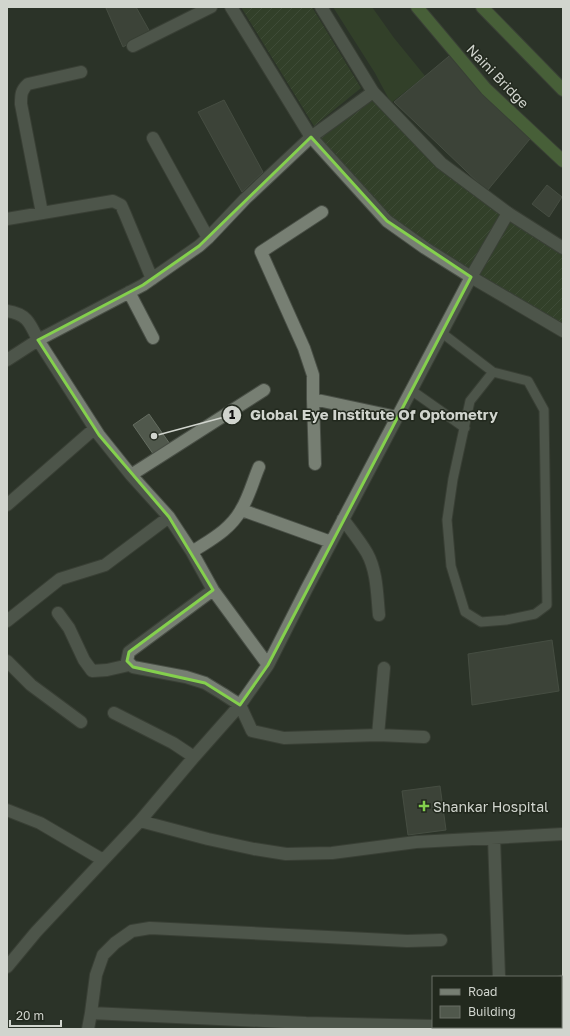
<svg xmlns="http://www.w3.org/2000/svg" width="570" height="1036" font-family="'Golos Text',sans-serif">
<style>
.grass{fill:#3a512c}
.garden{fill:url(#garden-furrows)}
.building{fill:#50584c;stroke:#656d61}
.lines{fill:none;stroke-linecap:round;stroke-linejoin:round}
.lane-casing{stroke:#494f46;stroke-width:11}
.street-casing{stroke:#494f46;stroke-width:14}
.secondary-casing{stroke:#494f46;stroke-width:14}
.highway-casing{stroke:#494f46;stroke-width:14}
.lane{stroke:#777f73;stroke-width:9}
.street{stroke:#777f73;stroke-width:12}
.secondary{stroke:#777f73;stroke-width:12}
.highway{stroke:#69954d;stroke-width:12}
.marked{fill:none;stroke:#84d04d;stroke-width:3;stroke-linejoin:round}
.poi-dot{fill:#84d04d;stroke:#22291e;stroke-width:1.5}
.labels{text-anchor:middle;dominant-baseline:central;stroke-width:3;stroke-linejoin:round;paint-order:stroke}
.street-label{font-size:14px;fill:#d1d5ce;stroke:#22291e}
.poi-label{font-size:14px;fill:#d1d5ce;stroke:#22291e;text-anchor:start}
.leader{fill:none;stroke:#d1d5ce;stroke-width:1.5}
.callout-dot{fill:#d1d5ce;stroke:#22291e;stroke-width:1.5}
.mark-label{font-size:12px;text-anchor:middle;font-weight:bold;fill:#111}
.callout-label{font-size:15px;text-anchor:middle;font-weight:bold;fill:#d1d5ce;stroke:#22291e;stroke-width:3;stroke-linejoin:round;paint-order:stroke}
</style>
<defs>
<pattern id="garden-furrows" width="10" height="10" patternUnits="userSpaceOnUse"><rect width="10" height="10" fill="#3a512c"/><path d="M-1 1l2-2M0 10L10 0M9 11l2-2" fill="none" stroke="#556949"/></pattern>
</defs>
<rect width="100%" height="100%" fill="#2c3328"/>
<path class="grass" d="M333,7h39l22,31 31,38 -34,27 -16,-30z"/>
<path class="garden" d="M241,7h71l49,81 -47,38z
M373,94l68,70 122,84v83l-93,-54 -83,-56 -76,-84z"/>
<path class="building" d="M108,7h28l14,25 -27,15 -17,-39z
M454,52l80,82 -47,57 -93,-89z
M224,100l39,72 -21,20 -44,-80z
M547,185l15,12 -13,20 -17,-13z
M149,414l23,33 -16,11 -23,-33z
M552,640l7,51 -87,14 -4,-51z
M440,786l6,44 -38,5 -6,-44z"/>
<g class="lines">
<g class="lane-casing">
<path id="lane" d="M442,333l51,39 35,9 16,29 3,195 -12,9 -29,6 -25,2 -16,-10 -14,-46 -4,-46 6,-41 17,-78 23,-29
M411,390l54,38"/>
</g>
<g class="street-casing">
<path id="street" d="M133,46l78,-39
M153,138l55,100
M322,212l-61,40 43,96 9,27v24l84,18
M42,213l-21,-109c0,-9 0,-14 7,-20l53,-12
M7,219l106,-18 8,4 4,9 27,65
M129,292l24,46
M7,311c20,3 23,12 31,29l61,95 32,40 38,42 23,35 21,38 55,75
M7,360l31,-20 105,-55 56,-39 9,-8 37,-39 66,-62 62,-45
M313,399l2,65
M131,475l133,-85
M7,505l87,-76
M242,510l89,32
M343,519c8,11 17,22 24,34 10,18 10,41 12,62
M192,552c18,-12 38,-22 49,-42 8,-13 12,-29 18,-43
M213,590l-84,62 -2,9 6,6 53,10 19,6 18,11 17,11 12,26 32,7 94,-3 6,-67
M58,613l11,15 15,32 8,11 15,-1 22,-5
M7,621l53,-42 45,-14 64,-48
M7,661l24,24 50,37
M114,713l59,30 21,14
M378,735l46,2
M7,810l33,13 63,37
M140,821l68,18 46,10 32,5 46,-1 84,-11 147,-8
M494,838l5,139
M7,967l29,-35 104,-111 54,-64 46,-52 28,-40 38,-75 165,-313 37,-64
M561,982l2,-1
M91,1013l5,-38 7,-20 12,-12 17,-12 18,-3 257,13 34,-1
M88,1029l3,-16 215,10 127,3"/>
</g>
<g class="secondary-casing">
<path id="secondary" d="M231,7l80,130 76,84 38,27 46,29 92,54
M321,7l52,85 68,71 67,50 55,35"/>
</g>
<g class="highway-casing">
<path id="highway" d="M417,7l69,82 77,72
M482,7l81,83"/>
</g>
<use href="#lane" class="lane"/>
<use href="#street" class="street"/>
<use href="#secondary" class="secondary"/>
<use href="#highway" class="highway"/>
</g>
<path d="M0 0H570V1036H0ZM311,137l76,84 84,56 -203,388 -28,40 -35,-22 -72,-16 -6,-6 2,-9 84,-62 -44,-73 -70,-82 -61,-95 105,-55 56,-39z" fill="#2c3328" fill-opacity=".55" fill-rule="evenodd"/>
<path class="marked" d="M311,137l76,84 84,56 -203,388 -28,40 -35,-22 -72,-16 -6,-6 2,-9 84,-62 -44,-73 -70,-82 -61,-95 105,-55 56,-39z"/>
<path class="poi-dot" d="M422 800h4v4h4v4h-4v4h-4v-4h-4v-4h4z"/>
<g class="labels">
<g class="street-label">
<text transform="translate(498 76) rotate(46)">Naini Bridge</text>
</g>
<g class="poi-label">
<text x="433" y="806">Shankar Hospital</text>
</g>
</g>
<path class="leader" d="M154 436L232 415"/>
<g class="callout-dot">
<circle cx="154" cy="436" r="4"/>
<circle cx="232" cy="415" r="10"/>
</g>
<g class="mark-label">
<text x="232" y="419">1</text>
</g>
<g class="callout-label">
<text x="374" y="420">Global Eye Institute Of Optometry</text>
</g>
<rect width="570" height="1036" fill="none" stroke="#d1d5ce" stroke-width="16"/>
<rect x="432" y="976" width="130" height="52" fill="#22291e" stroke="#686e64"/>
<rect x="440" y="989" width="20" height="6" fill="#777f73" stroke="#686e64"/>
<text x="468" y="996" font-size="12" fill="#d1d5ce">Road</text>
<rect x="440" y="1006" width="20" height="12" fill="#50584c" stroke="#686e64"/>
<text x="468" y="1016" font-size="12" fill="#d1d5ce">Building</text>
<path d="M10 1020v6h51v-6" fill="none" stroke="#d1d5ce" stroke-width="2"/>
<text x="16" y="1020" font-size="12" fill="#d1d5ce" stroke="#22291e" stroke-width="3" paint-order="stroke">20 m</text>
</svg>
